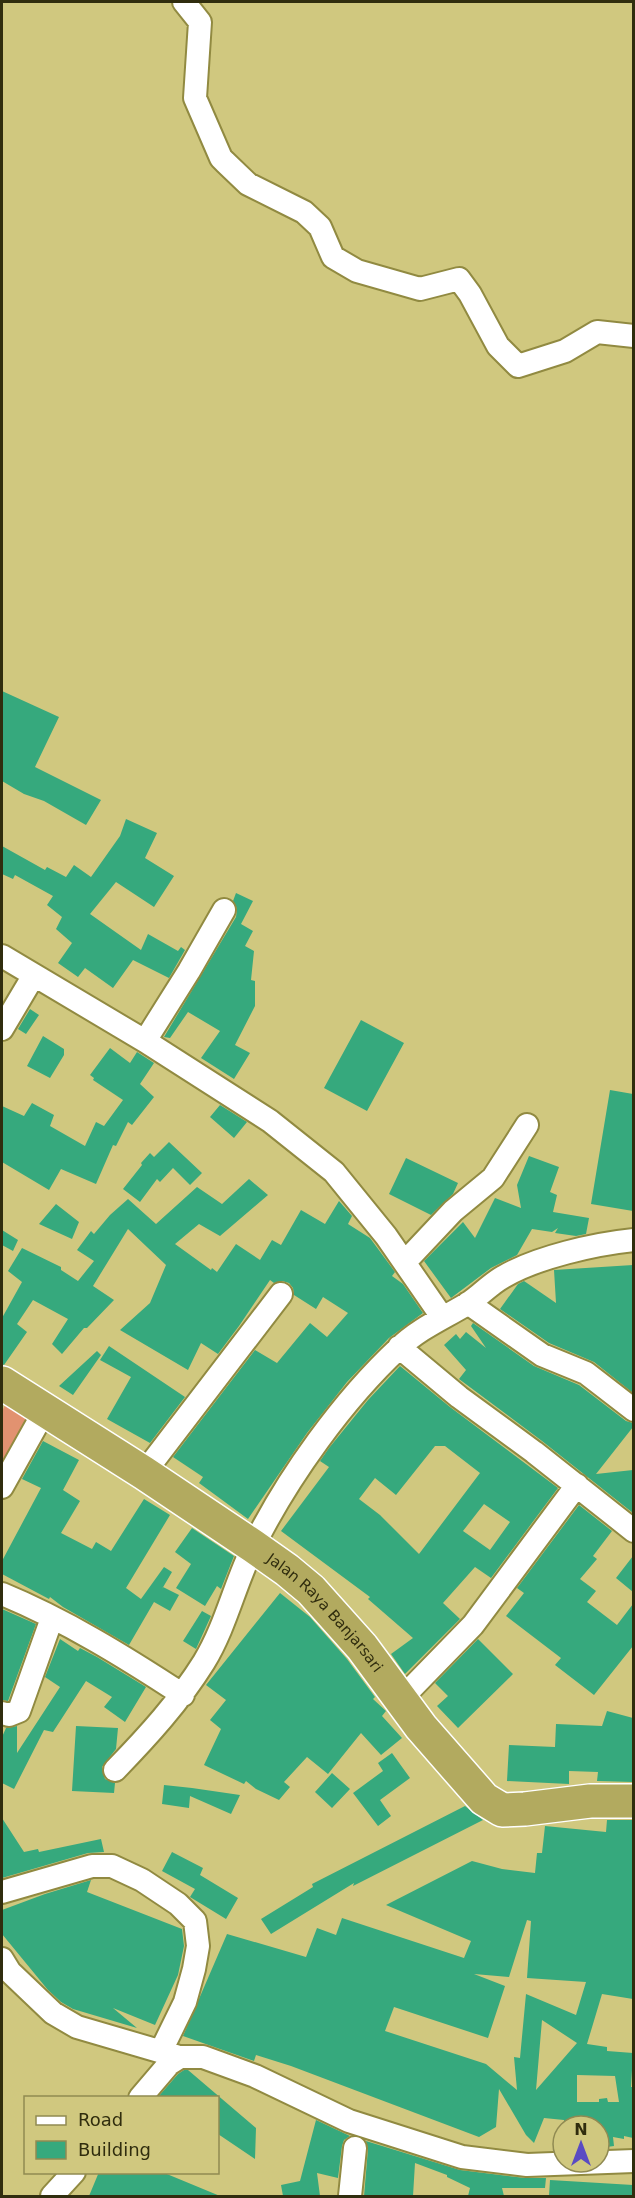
<svg xmlns="http://www.w3.org/2000/svg" width="635" height="2198" font-family="'DejaVu Sans',sans-serif">
<style>
.green{fill:#e29270}
.building{fill:#36a97d;fill-rule:evenodd}
.lines{fill:none;stroke-linecap:round;stroke-linejoin:round}
.minor-casing{stroke:#918a41;stroke-width:26}
.highway-casing{stroke:#fff;stroke-width:36}
.minor{stroke:#fff;stroke-width:22}
.highway{stroke:#b2aa5f;stroke-width:33}
.labels{text-anchor:middle;dominant-baseline:central;stroke-width:4.5;stroke-linejoin:round;paint-order:stroke}
.street-label{font-size:15px;fill:#302d0e;stroke:#d0c87f}
</style>
<rect width="100%" height="100%" fill="#d0c87f"/>
<path class="green" d="M7,1402l23,14 -28,50v-55z"/>
<path class="building" d="M2,691l57,26 -24,50 66,33 -15,25 -42,-24 -20,-7 -22,-13z
M126,819l31,14 -12,25 29,18 -20,31 -38,-25 -26,32 51,36 7,-16 30,17 3,-4 4,3 -16,28 -36,-18 -20,28 -28,-20 -7,9 -20,-14 14,-20 -16,-14 6,-12 -15,-12 6,-9 -38,-21 -2,4 -11,-5v-28l43,24 2,-3 19,10 8,-12 17,12 29,-41z
M236,893l17,8 -12,23 12,7 -8,15 9,5 -3,29 4,1v25l-20,39 15,8 -16,26 -33,-21 19,-27 -32,-19 -18,26 -6,-1 72,-120 1,-8 -4,-8z
M30,1009l9,6 -13,19 -8,-5z
M361,1020l43,23 -37,68 -43,-23z
M43,1036l21,13v6l-14,23 -23,-12z
M110,1048l20,15 7,-11 17,11 -14,21 14,13 -22,28 -4,-3 -12,24 -3,-1 -17,39 -35,-15 -12,21 -47,-28v-56l22,10 8,-13 22,12 -4,11 35,20 11,-24 8,4 19,-26 -30,-20 1,-2 -4,-3z
M610,1090l23,4v117l-42,-7z
M220,1105l27,17 -13,16 -24,-21z
M169,1142l33,31 -12,12 -17,-17 -13,14 -3,-3 -17,23 -17,-13 19,-24 -1,-2 9,-10 4,4z
M529,1156l30,11 -9,25 7,3 -4,17 36,6 -3,16 -10,2 -21,-3 3,-5 -6,4 -20,-3 -15,26 -26,13 -40,30 -27,-37 39,-39 12,16 20,-40 26,10 -4,-23z
M406,1158l52,25 -5,11 -22,21 -42,-21z
M249,1179l19,16 -48,41 -21,-12 -24,20 36,26 1,-2 5,4 19,-28 24,16 12,-20 9,5 20,-35 24,14 14,-23 13,15 -4,8 22,14 25,34 -3,4 11,8 20,29 -34,25 -42,44 -40,51 -59,86 -49,-36 4,-6 -30,-20 82,-107 22,13 33,-40 17,14 21,-24 -25,-16 -7,12 -22,-14 -1,-7 -4,-5 -7,-2 -8,2 -4,-3 -31,46 -21,28 -17,-11 -13,27 -68,-40 30,-27 16,-38 -38,-36 -35,57 21,14 -27,28h-3l-22,26 -10,-10 16,-25 -35,-19 -16,24 10,8 -23,33 -2,-1v-46l20,-36 -14,-11 14,-23 39,19v3l17,11 16,-20 -17,-11 14,-19 3,3 16,-19 18,-16 28,25 41,-37 25,17z
M56,1204l23,18 -7,17 -33,-15z
M2,1230l16,10 -5,11 -11,-6z
M633,1265v128l-39,-31 -45,-19 -49,-34 18,-25 6,-3 32,22 -2,-33z
M473,1323l61,43 45,19 47,36 7,2v4l-37,47 37,-4v43l-91,-72 -83,-62 7,-9 -22,-25 12,-11 4,5 6,-7 20,16 -15,-22z
M109,1346l76,51 -35,46 -43,-24 24,-42 -31,-17z
M97,1351l4,4 -28,40 -14,-9z
M400,1366l50,41 108,81 -67,90 -16,-11 -32,36 17,16 -55,55 -14,-20 22,-16 -45,-39 2,-2 -89,-66 48,-64 -9,-6 9,-13 39,-48zM435,1446h10l35,27 -61,81 -39,-39 -21,-16 16,-21 21,17zM484,1504l26,18 -20,28 -27,-19z
M43,1441l36,19 -16,30 17,11 -19,32 31,16 4,-7 15,9 33,-52 26,16 -44,73 15,11 23,-32 8,5 -10,17 1,-2 16,8 -9,16 -16,-9 -25,43 -66,-38 -13,-10 -1,2 -47,-25v-13l39,-73 -19,-9z
M579,1505l33,26 -19,25 4,3 -17,20 16,12 -9,11 30,23 16,-21v42l-39,49 -39,-30 6,-7 -55,-42 18,-23 -7,-5z
M192,1528l42,28 -13,33 -4,-3 -12,20 -29,-18 15,-24 -16,-12z
M633,1556v36l-17,-14z
M280,1593l30,24 37,42 28,38 -2,2 13,12 -4,5 20,22 -21,17 -20,-22 -33,41 -21,-17 -23,25 6,5 -11,13 -23,-11 -10,-8 -2,3 -40,-19 17,-36 -11,-9 16,-20 -20,-15z
M2,1609l34,15 -28,77 -6,-1z
M202,1611l9,5 -15,33 -13,-8z
M60,1639l18,12 2,-3 17,9 49,30 -21,35 -21,-15 8,-10 -26,-16 -33,51 -9,-2 -30,59 -12,-6v-46l4,-9 11,-2v27l43,-66 -15,-10z
M478,1639l35,35 -55,54 -21,-22 11,-10 -13,-13z
M607,1711l26,7v64l-36,-1 1,-9 -29,-1v13l-62,-3 2,-36 46,2 1,-23 46,2z
M76,1726l42,2 -2,21 -14,18 3,12 10,4 -1,10 -42,-2z
M392,1753l18,25 -30,22 11,16 -13,10 -25,-33 30,-22 -5,-8z
M332,1773l18,16 -18,19 -17,-16z
M164,1785l28,3 48,7 -9,19 -41,-18 -1,12 -27,-4z
M465,1806l18,14 -130,66 1,-3 -83,51 -10,-15 52,-32 -1,-3z
M2,1818l22,34 14,-3 1,3 62,-13 3,13 -16,1 -86,25z
M607,1820h26v179l-31,-5 -15,50 20,3v4l26,2 -2,34h2v51l-9,-2v3l-11,-2 1,9 -15,2v-22h-34l-1,-6 -20,-2 -10,25 -8,-8 -27,-46 -3,38 -17,10 -188,-71 -35,-11 -2,6 -71,-25 44,-102 79,23 11,-29 19,7 6,-17 122,40 7,-17 -85,-36 86,-44 30,8 33,4 2,-20h5l3,-27 61,6zM527,1920l4,1 -4,57 59,4 -10,33 -50,-21 -6,64 -6,-1 3,33 -31,-26 -101,-33 9,-24 94,31 17,-52 -31,-12 35,3zM542,2020l35,23 -41,47zM577,2075l38,1 4,26h-11l-1,-4 -8,1v3h-22z
M172,1852l31,16 -3,7 38,23 -12,21 -36,-22 5,-8 -33,-18z
M91,1880l-4,12 95,37 2,17 -6,29 -23,50 -42,-17 24,20 -64,-19 -12,-7 -13,-12 -46,-56v-24l43,-16z
M184,2070h4l68,58 -1,31 -37,-25v-37h-60l20,-23z
M316,2120l34,16 -6,4 -2,6 -4,32 -21,-5 3,23h-37l-2,-11 19,-4z
M366,2141l94,29 65,8h21l-1,10h-43l2,8h-36l2,-8 -23,-11v-2l-32,-12 -2,33h-49l4,-47z
M99,2172h63l58,24h-131z
M550,2180l83,5v11h-84z"/>
<g class="lines">
<g class="minor-casing">
<path id="minor" d="M184,2l16,20 -5,76 26,60 4,4 23,22 56,28 16,15 13,30 24,14 63,18 39,-10 11,15 28,52 20,20 47,-15 32,-19 37,4
M2,956l143,85 125,80 64,51 52,64 56,81
M2,1029l32,-54
M145,1041l44,-70 35,-61
M405,1262l48,-51 40,-33 34,-53
M468,1303l74,52 44,18 48,37
M399,1347l60,50 75,55 100,79
M144,1473l137,-179
M2,1487l43,-77
M2,1594c63,26 123,63 181,101
M401,1699l72,-74 104,-140
M2,1713l7,2 10,-4 33,-93
M115,1770c33,-34 64,-68 89,-108 22,-36 31,-79 50,-117 34,-68 89,-145 145,-197 19,-19 45,-30 68,-44 13,-8 23,-20 36,-27 34,-20 92,-33 131,-37
M2,1892l90,-26h20l30,14 36,24 17,17 3,25 -4,23 -9,33 -24,49
M2,1959l8,13 43,41 24,14 99,29
M140,2098l29,-34 11,-7h23l52,19 94,45 113,36 65,8 107,-4
M52,2196l22,-24
M350,2196l5,-48"/>
</g>
<g class="highway-casing">
<g id="highway">
<path id="s1" d="M2,1383l142,90 109,73 34,24 24,20 51,57 59,80 63,72 18,11 23,-1 65,-8h44"/>
</g>
</g>
<use href="#minor" class="minor"/>
<use href="#highway" class="highway"/>
</g>
<g class="labels">
<g class="street-label">
<text stroke="none"><textPath href="#s1" startOffset="398">Jalan Raya Banjarsari</textPath></text>
</g>
</g>
<rect width="635" height="2198" fill="none" stroke="#302d0e" stroke-width="6"/>
<rect x="24" y="2096" width="195" height="78" fill="#d0c87f" stroke="#908a52" stroke-width="1.5"/>
<rect x="36" y="2116" width="30" height="9" fill="#ffffff" stroke="#908a52" stroke-width="1.5"/>
<text x="78" y="2126" font-size="18" fill="#302d0e">Road</text>
<rect x="36" y="2141" width="30" height="18" fill="#36a97d" stroke="#908a52" stroke-width="1.5"/>
<text x="78" y="2156" font-size="18" fill="#302d0e">Building</text>
<g transform="translate(581 2144)"><circle r="28" fill="#d0c87f" stroke="#908a52" stroke-width="1.5"/>
<path d="M0-4.5L10 22L0 15L-10 22Z" fill="#5a4bc3"/>
<text y="-9" font-size="16" font-weight="bold" text-anchor="middle" fill="#302d0e">N</text>
</g>
</svg>
